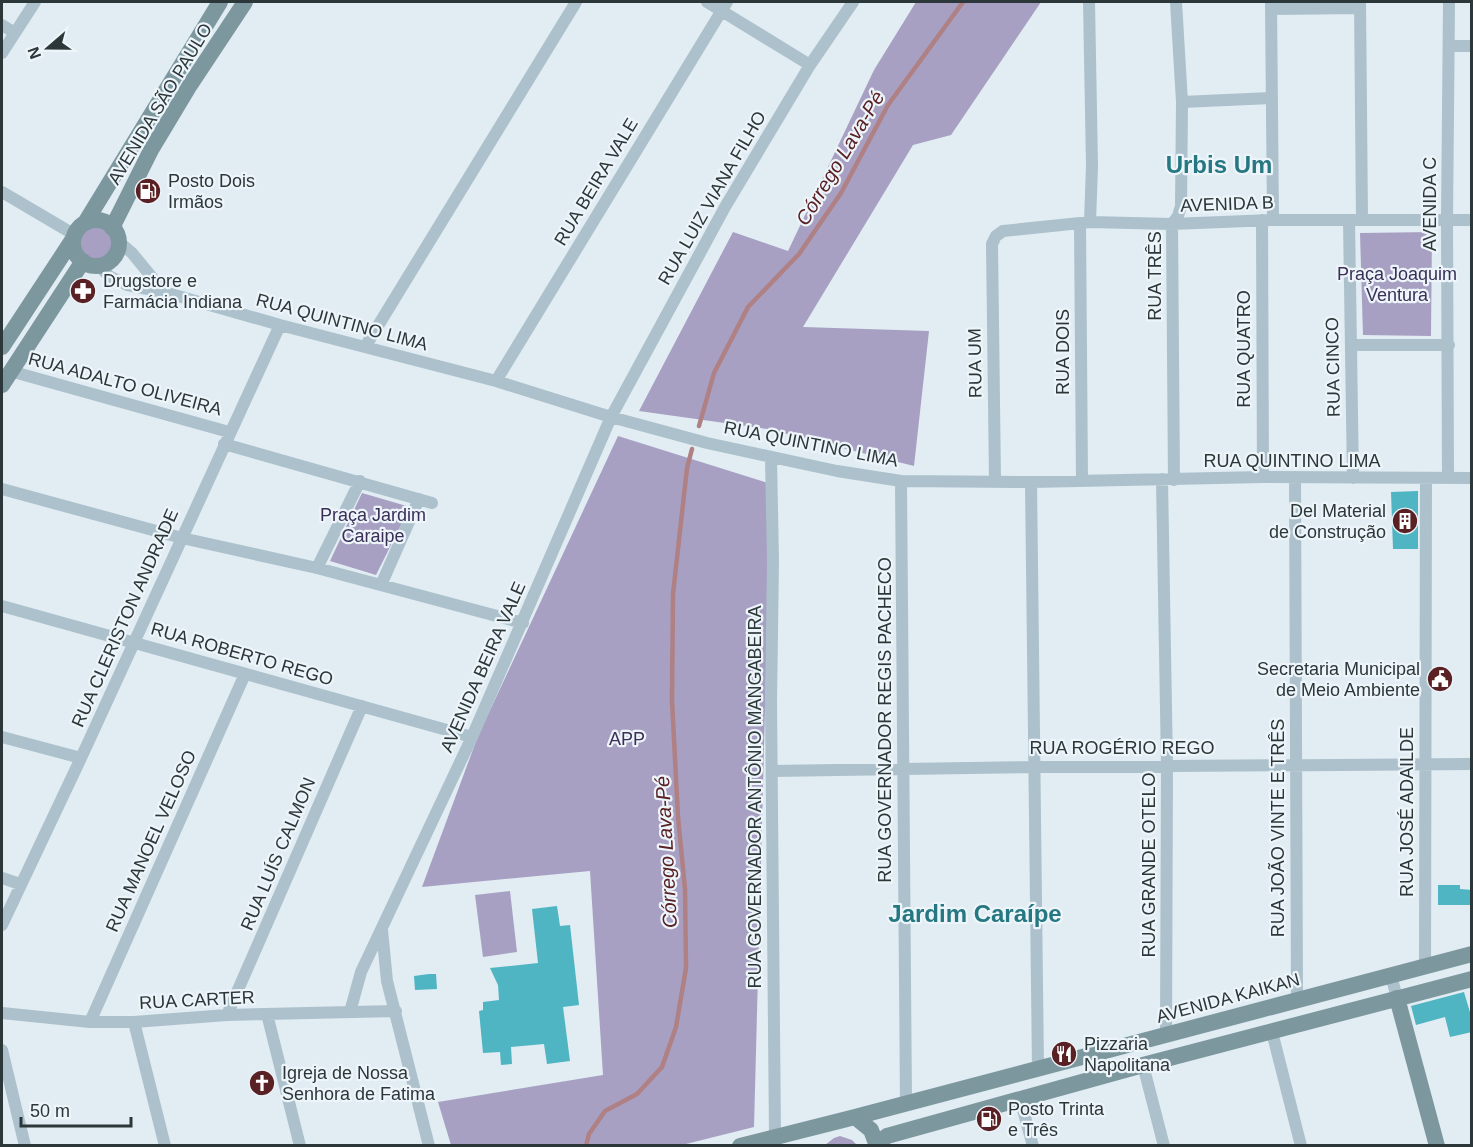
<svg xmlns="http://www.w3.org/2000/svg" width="1473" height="1147" font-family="Helvetica,sans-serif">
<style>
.green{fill:#a7a0c2}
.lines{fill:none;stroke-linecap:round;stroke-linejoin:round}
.stream{stroke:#af8084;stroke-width:4.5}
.building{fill:#4fb5c3}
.street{stroke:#acc1cb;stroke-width:12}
.secondary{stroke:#7d979f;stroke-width:16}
.labels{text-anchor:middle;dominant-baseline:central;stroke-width:4.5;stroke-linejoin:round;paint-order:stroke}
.street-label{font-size:18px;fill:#2b3739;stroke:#edf5fa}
.poi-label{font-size:18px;fill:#2b3739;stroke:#edf5fa;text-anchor:start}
.park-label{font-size:18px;fill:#392f57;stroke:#edf5fa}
.water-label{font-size:20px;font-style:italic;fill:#5a2125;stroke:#edf5fa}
.district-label{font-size:24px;font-weight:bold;fill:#257781;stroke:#edf5fa}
</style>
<rect width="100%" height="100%" fill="#e1ecf3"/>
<path class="green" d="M916,2h125l-90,133 -38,10 -110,182 126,4 -15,135 -147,-37 -128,-18 94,-179 55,19 86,-181z
M76 243a20 20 0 1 1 40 0a20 20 0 1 1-40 0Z
M1432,232l-1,104 -68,-1 -3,-102z
M618,436l153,48 -17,643 -72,18h-231l-13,-43 165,-27 -13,-204 -168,16 56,-151z
M362,493l48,14 -34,68 -46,-14z
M510,891l7,61 -34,5 -8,-62z
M840,1136l12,4 5,5h-32l9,-7z"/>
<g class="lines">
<path class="stream" d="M699,426l15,-53 34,-66 51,-53 42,-61 47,-88 75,-103
M586,1146l3,-12 16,-23 32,-17 25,-27 14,-40 10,-59 -1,-79 -7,-72 -6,-117 1,-106 14,-126 5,-19"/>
</g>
<path class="building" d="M1418,491v58h-25l-2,-57z
M1438,885h22v4l12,1v15h-34z
M557,906l3,20 10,-1 9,80 -16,2 7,54 -23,3 -3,-20 -33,3 1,17 -11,1 -1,-13 -17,1 -4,-42 4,-1v-8l16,-2 -1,-15 -8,-17 48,-5 -6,-54z
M429,974h7l1,15 -22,1 -1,-14z
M1464,992l8,27v13l-22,5 -5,-20 -29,8 -5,-19z"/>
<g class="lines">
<path class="street" d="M707,2l103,63
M1089,2l3,164 -2,56
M1271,2l2,218
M1360,2l2,218
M1271,9l89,-1
M2,25l13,8
M1450,46h22
M2,53l33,-51
M1182,102l89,-4
M2,192l73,43
M1262,220l1,257
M1349,220l4,258
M1080,223l2,257
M118,241l14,12 32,39
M99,266l10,10 18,9 37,7 116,33 216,56 115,36 96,26 130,28 64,10 130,1 232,-5 209,1
M1351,345h98
M365,347l211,-345
M10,371l219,61
M496,381l231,-379
M224,444l208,59
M771,458l2,103 -2,141 4,435
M1295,477l2,522
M1448,478l-1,-258 2,-218
M1162,479l5,287 -1,269
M1174,480l-2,-256 6,-8 3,-10 1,-104 -6,-100
M901,481l5,623
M995,481l-3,-237 4,-8 7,-5 87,-9 82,2 101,-4h199
M1031,482l7,587
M2,489l180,49 135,30 206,55
M317,568l43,-87
M381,585l38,-86
M2,606l470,131
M2,737l79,21
M772,771l262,-4 438,-3
M2,878l18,6
M2,925l79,-167 199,-433
M382,930l5,51 42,165
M1425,966l1,-488
M1391,975l6,23
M350,1012l11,-40 111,-235 139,-320 114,-210 85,-142 43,-63
M2,1013l88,9h44l93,-7 169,-4
M267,1014l33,132
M227,1015l135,-309
M90,1022l155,-348
M134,1022l31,124
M1272,1032l29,114
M2,1050l23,96
M1143,1065l21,81
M1020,1099l13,47"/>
<path class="secondary" d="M73 243a23 23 0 1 1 46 0a23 23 0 1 1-46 0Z
M85,223l135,-221
M112,228l39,-78 39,-65 55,-83
M2,347l71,-108
M2,385l81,-124
M1397,998l40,148
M855,1117l617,-163
M877,1144l10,-8 256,-71 329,-86
M740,1146l115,-29 16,13 6,16"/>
</g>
<defs>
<g id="fuel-disc" transform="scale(1.35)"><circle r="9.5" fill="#5a2125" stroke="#edf5fa"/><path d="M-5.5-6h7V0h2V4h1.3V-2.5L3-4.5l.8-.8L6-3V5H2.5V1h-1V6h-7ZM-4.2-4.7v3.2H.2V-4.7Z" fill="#fff"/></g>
<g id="pharmacy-disc" transform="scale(1.35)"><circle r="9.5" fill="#5a2125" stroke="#edf5fa"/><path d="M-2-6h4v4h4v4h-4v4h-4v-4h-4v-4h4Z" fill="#fff"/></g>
<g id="building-disc" transform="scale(1.35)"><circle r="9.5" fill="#5a2125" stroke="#edf5fa"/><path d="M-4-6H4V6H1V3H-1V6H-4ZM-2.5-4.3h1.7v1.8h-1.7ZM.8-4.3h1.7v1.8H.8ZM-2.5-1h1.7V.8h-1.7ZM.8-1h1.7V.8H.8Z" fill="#fff"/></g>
<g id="civic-disc" transform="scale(1.35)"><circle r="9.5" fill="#5a2125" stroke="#edf5fa"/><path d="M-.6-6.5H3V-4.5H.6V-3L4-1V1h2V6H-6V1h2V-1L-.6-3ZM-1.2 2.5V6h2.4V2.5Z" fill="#fff"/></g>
<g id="restaurant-disc" transform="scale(1.35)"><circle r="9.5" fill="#5a2125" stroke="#edf5fa"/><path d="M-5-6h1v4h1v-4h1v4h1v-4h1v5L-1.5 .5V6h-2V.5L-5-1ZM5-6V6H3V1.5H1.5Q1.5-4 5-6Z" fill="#fff"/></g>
<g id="church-disc" transform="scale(1.35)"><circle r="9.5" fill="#5a2125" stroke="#edf5fa"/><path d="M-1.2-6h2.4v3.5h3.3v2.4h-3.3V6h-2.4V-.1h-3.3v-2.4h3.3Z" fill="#fff"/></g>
</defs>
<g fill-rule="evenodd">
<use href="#fuel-disc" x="148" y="191"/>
<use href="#pharmacy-disc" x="83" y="291"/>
<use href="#building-disc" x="1405" y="521"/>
<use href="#civic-disc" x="1440" y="679"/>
<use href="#restaurant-disc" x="1064" y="1054"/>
<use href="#church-disc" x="262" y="1083"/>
<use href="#fuel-disc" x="989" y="1119"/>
</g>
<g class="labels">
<g class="street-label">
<text transform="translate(160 104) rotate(-59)">AVENIDA SÃO PAULO</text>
<text transform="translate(596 182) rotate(-59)">RUA BEIRA VALE</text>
<text transform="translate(712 198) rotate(-60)">RUA LUIZ VIANA FILHO</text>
<text transform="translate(1227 204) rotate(-2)">AVENIDA B</text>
<text transform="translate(1430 204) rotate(-90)">AVENIDA C</text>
<text transform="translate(1155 276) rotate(-90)">RUA TRÊS</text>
<text transform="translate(342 322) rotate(15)">RUA QUINTINO LIMA</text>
<text transform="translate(1244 349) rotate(-90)">RUA QUATRO</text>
<text transform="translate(1063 352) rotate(-90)">RUA DOIS</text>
<text transform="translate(975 363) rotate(-91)">RUA UM</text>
<text transform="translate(1333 367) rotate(-91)">RUA CINCO</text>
<text transform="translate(125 384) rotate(15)">RUA ADALTO OLIVEIRA</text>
<text transform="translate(811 444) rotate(11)">RUA QUINTINO LIMA</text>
<text x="1292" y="461">RUA QUINTINO LIMA</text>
<text transform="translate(125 618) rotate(-66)">RUA CLERISTON ANDRADE</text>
<text transform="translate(242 654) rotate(16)">RUA ROBERTO REGO</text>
<text transform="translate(483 667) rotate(-66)">AVENIDA BEIRA VALE</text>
<text transform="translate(885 720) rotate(-90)">RUA GOVERNADOR REGIS PACHECO</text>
<text x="1122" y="748">RUA ROGÉRIO REGO</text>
<text transform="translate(755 797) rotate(-90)">RUA GOVERNADOR ANTÔNIO MANGABEIRA</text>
<text transform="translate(1407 812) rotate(-90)">RUA JOSÉ ADAILDE</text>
<text transform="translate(1278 828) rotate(-90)">RUA JOÃO VINTE E TRÊS</text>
<text transform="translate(151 841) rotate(-66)">RUA MANOEL VELOSO</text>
<text transform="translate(278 854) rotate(-67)">RUA LUÍS CALMON</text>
<text transform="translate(1149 865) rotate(-90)">RUA GRANDE OTELO</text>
<text transform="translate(1228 998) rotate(-15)">AVENIDA KAIKAN</text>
<text transform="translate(197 1000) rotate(-3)">RUA CARTER</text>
</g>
<g class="poi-label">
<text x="168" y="181">Posto Dois<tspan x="168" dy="21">Irmãos</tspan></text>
<text x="103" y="281">Drugstore e<tspan x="103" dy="21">Farmácia Indiana</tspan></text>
<text x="1386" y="511" text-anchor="end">Del Material<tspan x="1386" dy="21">de Construção</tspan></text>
<text x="1420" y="669" text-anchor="end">Secretaria Municipal<tspan x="1420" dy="21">de Meio Ambiente</tspan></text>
<text x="1084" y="1044">Pizzaria<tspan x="1084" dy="21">Napolitana</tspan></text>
<text x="282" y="1073">Igreja de Nossa<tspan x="282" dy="21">Senhora de Fatima</tspan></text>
<text x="1008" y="1109">Posto Trinta<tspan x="1008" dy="21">e Três</tspan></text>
</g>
<g class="park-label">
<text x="1397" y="274">Praça Joaquim<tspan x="1397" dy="21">Ventura</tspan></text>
<text x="373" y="515">Praça Jardim<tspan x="373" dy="21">Caraipe</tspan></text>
<text x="627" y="739">APP</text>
</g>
<g class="water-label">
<text transform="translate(840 158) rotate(-59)">Córrego Lava-Pé</text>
<text transform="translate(666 852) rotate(-93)">Córrego Lava-Pé</text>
</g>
<g class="district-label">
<text x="1219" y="164">Urbis Um</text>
<text x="975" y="913">Jardim Caraípe</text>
</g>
</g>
<rect width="1473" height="1147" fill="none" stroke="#2b3739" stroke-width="6"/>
<g transform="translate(48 48) rotate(250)" stroke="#edf5fa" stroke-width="4.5" paint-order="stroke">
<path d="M0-4.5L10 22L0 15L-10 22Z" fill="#2b3739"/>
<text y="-9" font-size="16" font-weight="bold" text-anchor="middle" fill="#2b3739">N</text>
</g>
<path d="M21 1117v9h110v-9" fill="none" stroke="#2b3739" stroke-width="3"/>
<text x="30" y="1117" font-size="18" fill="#2b3739" stroke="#edf5fa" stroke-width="4.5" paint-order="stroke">50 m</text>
</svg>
